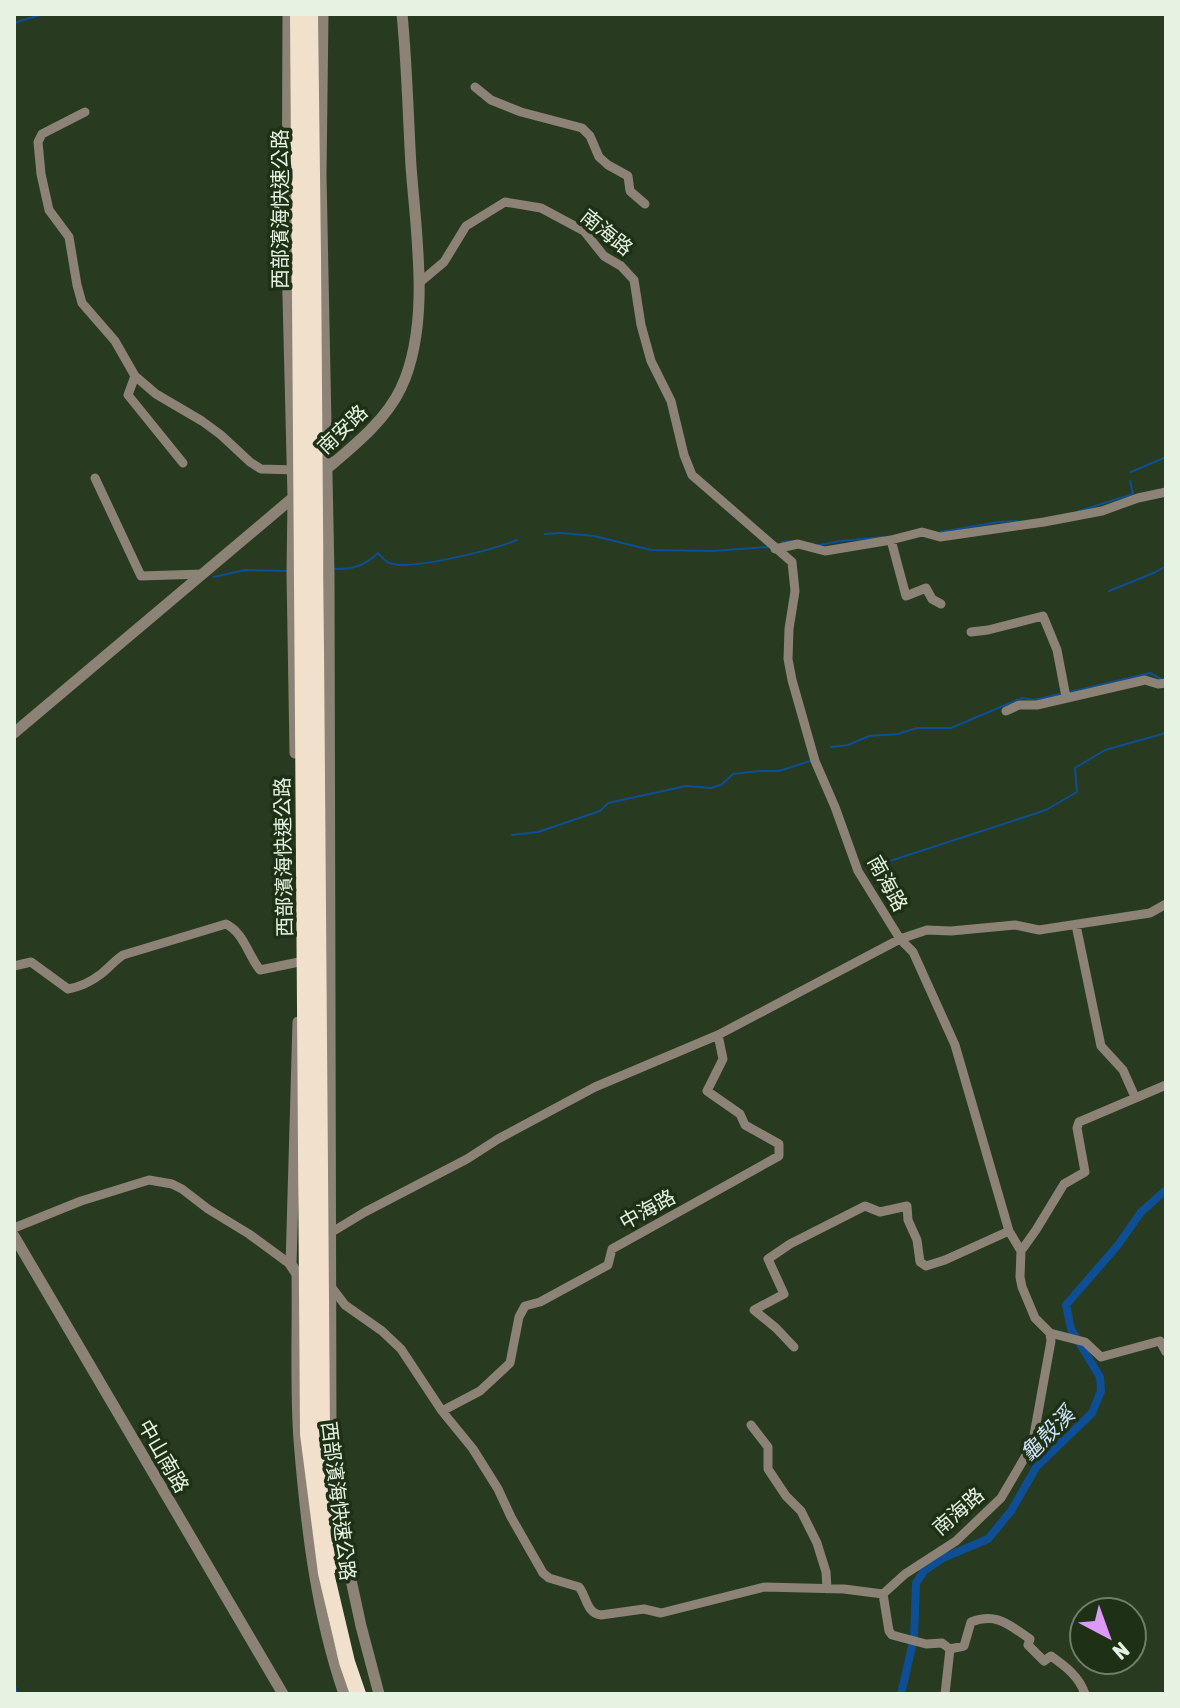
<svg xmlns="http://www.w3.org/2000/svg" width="1180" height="1708" font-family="'Asap Condensed','Noto Sans TC',sans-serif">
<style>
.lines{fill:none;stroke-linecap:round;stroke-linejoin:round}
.stream{stroke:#0e4e95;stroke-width:2}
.canal{stroke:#0e4e95;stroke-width:8}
.minor{stroke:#8c8275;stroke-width:9}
.tertiary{stroke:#8c8275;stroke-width:11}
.trunk{stroke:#f0e0cc;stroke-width:16}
.labels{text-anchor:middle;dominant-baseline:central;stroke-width:7;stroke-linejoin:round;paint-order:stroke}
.street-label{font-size:20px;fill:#e7f3e2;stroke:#1e3015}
.water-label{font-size:22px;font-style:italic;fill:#d2e5fd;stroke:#1e3015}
</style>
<rect width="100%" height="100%" fill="#283a1f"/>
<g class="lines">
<path class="stream" d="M14,23l29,-9
M1131,472l35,-15
M1079,511l54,-17 -3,-13
M940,532l58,-10 19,-1
M545,534l17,-1 32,3 57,14 62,1 56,-4
M782,542l11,-1
M819,545l22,-4 42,-4
M335,569c19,0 29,-3 43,-16 5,5 8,10 15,11 23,5 100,-14 124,-24
M214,577l31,-7 42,1
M1109,591l47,-19 10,-6
M1070,692l80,-19 11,6
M831,747l17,-2 21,-9 29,-2 19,-6h34l71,-30 12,2 26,-6
M512,835l26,-3 62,-21 8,-8 78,-17 25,2 10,-3 12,-11 26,-3h20l31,-10
M890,861l144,-47 12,-4 31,-18 -2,-24 30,-18 61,-17
M14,1681l3,13"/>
<path class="canal" d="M901,1694l13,-56 2,-55 8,-12 19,-13 45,-19 23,-28 26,-45 55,-53 9,-22 -1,-14 -29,-48 -5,-24 52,-60 23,-33 25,-22"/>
<path class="minor" d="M475,87l16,13 30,12 61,16 8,8 9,21 9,8 20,11 2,15 15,13
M85,112l-43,22 -4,8 3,32 8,36 20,27 8,48 5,18 33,38 20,35 21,18 46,27 19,14 29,27 11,7 37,1
M419,283l25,-21 22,-36 39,-24 36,6 43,23 20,25 17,10 13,14 7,45 10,36 20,40 13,54 8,20 100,87 3,29 -6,38 -1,30 4,21 23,81 20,46 23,64 42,68 13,13 42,93 54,186 12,20 -1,26 2,10 13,31 15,15 1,8 -17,94 -6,17 -27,46 -45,43 -51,33 -22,20 6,37 3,4 34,9 16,-1 8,6
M135,376l-7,19 55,68
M95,478l46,98 61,-2
M891,540l15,56 20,-8 6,11 9,5
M775,549l23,-5 27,7 66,-11 31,-8 18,5 104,-15 58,-11 36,-13 28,-6
M971,632l17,-2 55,-14 14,34 9,47
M1006,711l13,-6h18l108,-25 13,4 8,-1
M1076,925l25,121 22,24 12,27
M14,966l17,-4 37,27c11,-2 24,-8 33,-15 8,-6 13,-13 22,-19l103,-31c18,9 22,31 34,46l39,-8
M14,1228l67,-27 68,-21 23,4 10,5 26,20 41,25 45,33
M327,1235l38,-23 102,-53 31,-20 97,-52 123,-52 182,-96 27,-9 24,1 64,-6 24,5 111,-17 16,-9
M1021,1251l15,-21 28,-46 21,-12 -8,-44 2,-6 87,-37
M329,1284l16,21 37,26 19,18 41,62 31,38 25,40 13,28 32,56 6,5 30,9c8,10 7,26 22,28l43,-6 17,4 103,-26 80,2 39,5
M1050,1333l35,9 16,15 59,-16 6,11
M794,1347l-18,-19 -22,-18 30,-16 -16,-35 22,-15 75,-38 15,6 27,-6 1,14 9,20 3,22 6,4 19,-6 64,-29
M442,1411l38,-20 30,-28 9,-46 6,-11 15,-4 68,-37 4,-16 167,-93v-12l-34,-19 -5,-11 -33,-23 16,-32 -5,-24
M751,1425l17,22v22l18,27 15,15 16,32 9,29 1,17
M950,1649l14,-3 7,-24c26,-10 38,3 59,17l-2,6 16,16 7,-5c15,11 28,20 34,38
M945,1694l5,-45"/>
<path class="tertiary" d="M288,14l-1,243 6,240 -1,77 3,179
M323,14l-2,161 8,399 2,864 11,100 19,88 18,68
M323,472c28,-24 62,-50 78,-84 30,-64 15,-153 10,-222 -3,-51 -4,-102 -9,-152
M14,733l281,-237
M298,1022l-7,243 6,9c1,55 -2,111 2,166 7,86 17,173 45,254
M14,1236l269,458"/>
<path class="trunk" d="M298,14l10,1420 18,139 21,89 11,32
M310,14l3,242 9,1176 13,133"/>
</g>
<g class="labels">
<g class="street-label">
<text transform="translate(279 209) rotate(-90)">西部濱海快速公路</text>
<text transform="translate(607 232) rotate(39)">南海路</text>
<text transform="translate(342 429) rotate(-44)">南安路</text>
<text transform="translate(283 857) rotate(-91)">西部濱海快速公路</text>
<text transform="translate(888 883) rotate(61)">南海路</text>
<text transform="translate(647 1209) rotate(-29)">中海路</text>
<text transform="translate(164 1456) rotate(60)">中山南路</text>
<text transform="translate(339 1501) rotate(83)">西部濱海快速公路</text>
<text transform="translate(958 1511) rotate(-41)">南海路</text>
</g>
<g class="water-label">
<text transform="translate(1047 1434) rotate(-46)">龜殼溪</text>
</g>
</g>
<rect width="1180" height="1708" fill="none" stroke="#e7f3e2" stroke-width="32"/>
<g transform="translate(1108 1636) rotate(139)"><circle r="38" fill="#1e3015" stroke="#6e7e67" stroke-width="2"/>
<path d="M0-6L14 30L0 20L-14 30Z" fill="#da9af6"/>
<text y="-12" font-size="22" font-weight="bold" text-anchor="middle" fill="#e7f3e2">N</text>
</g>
</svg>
